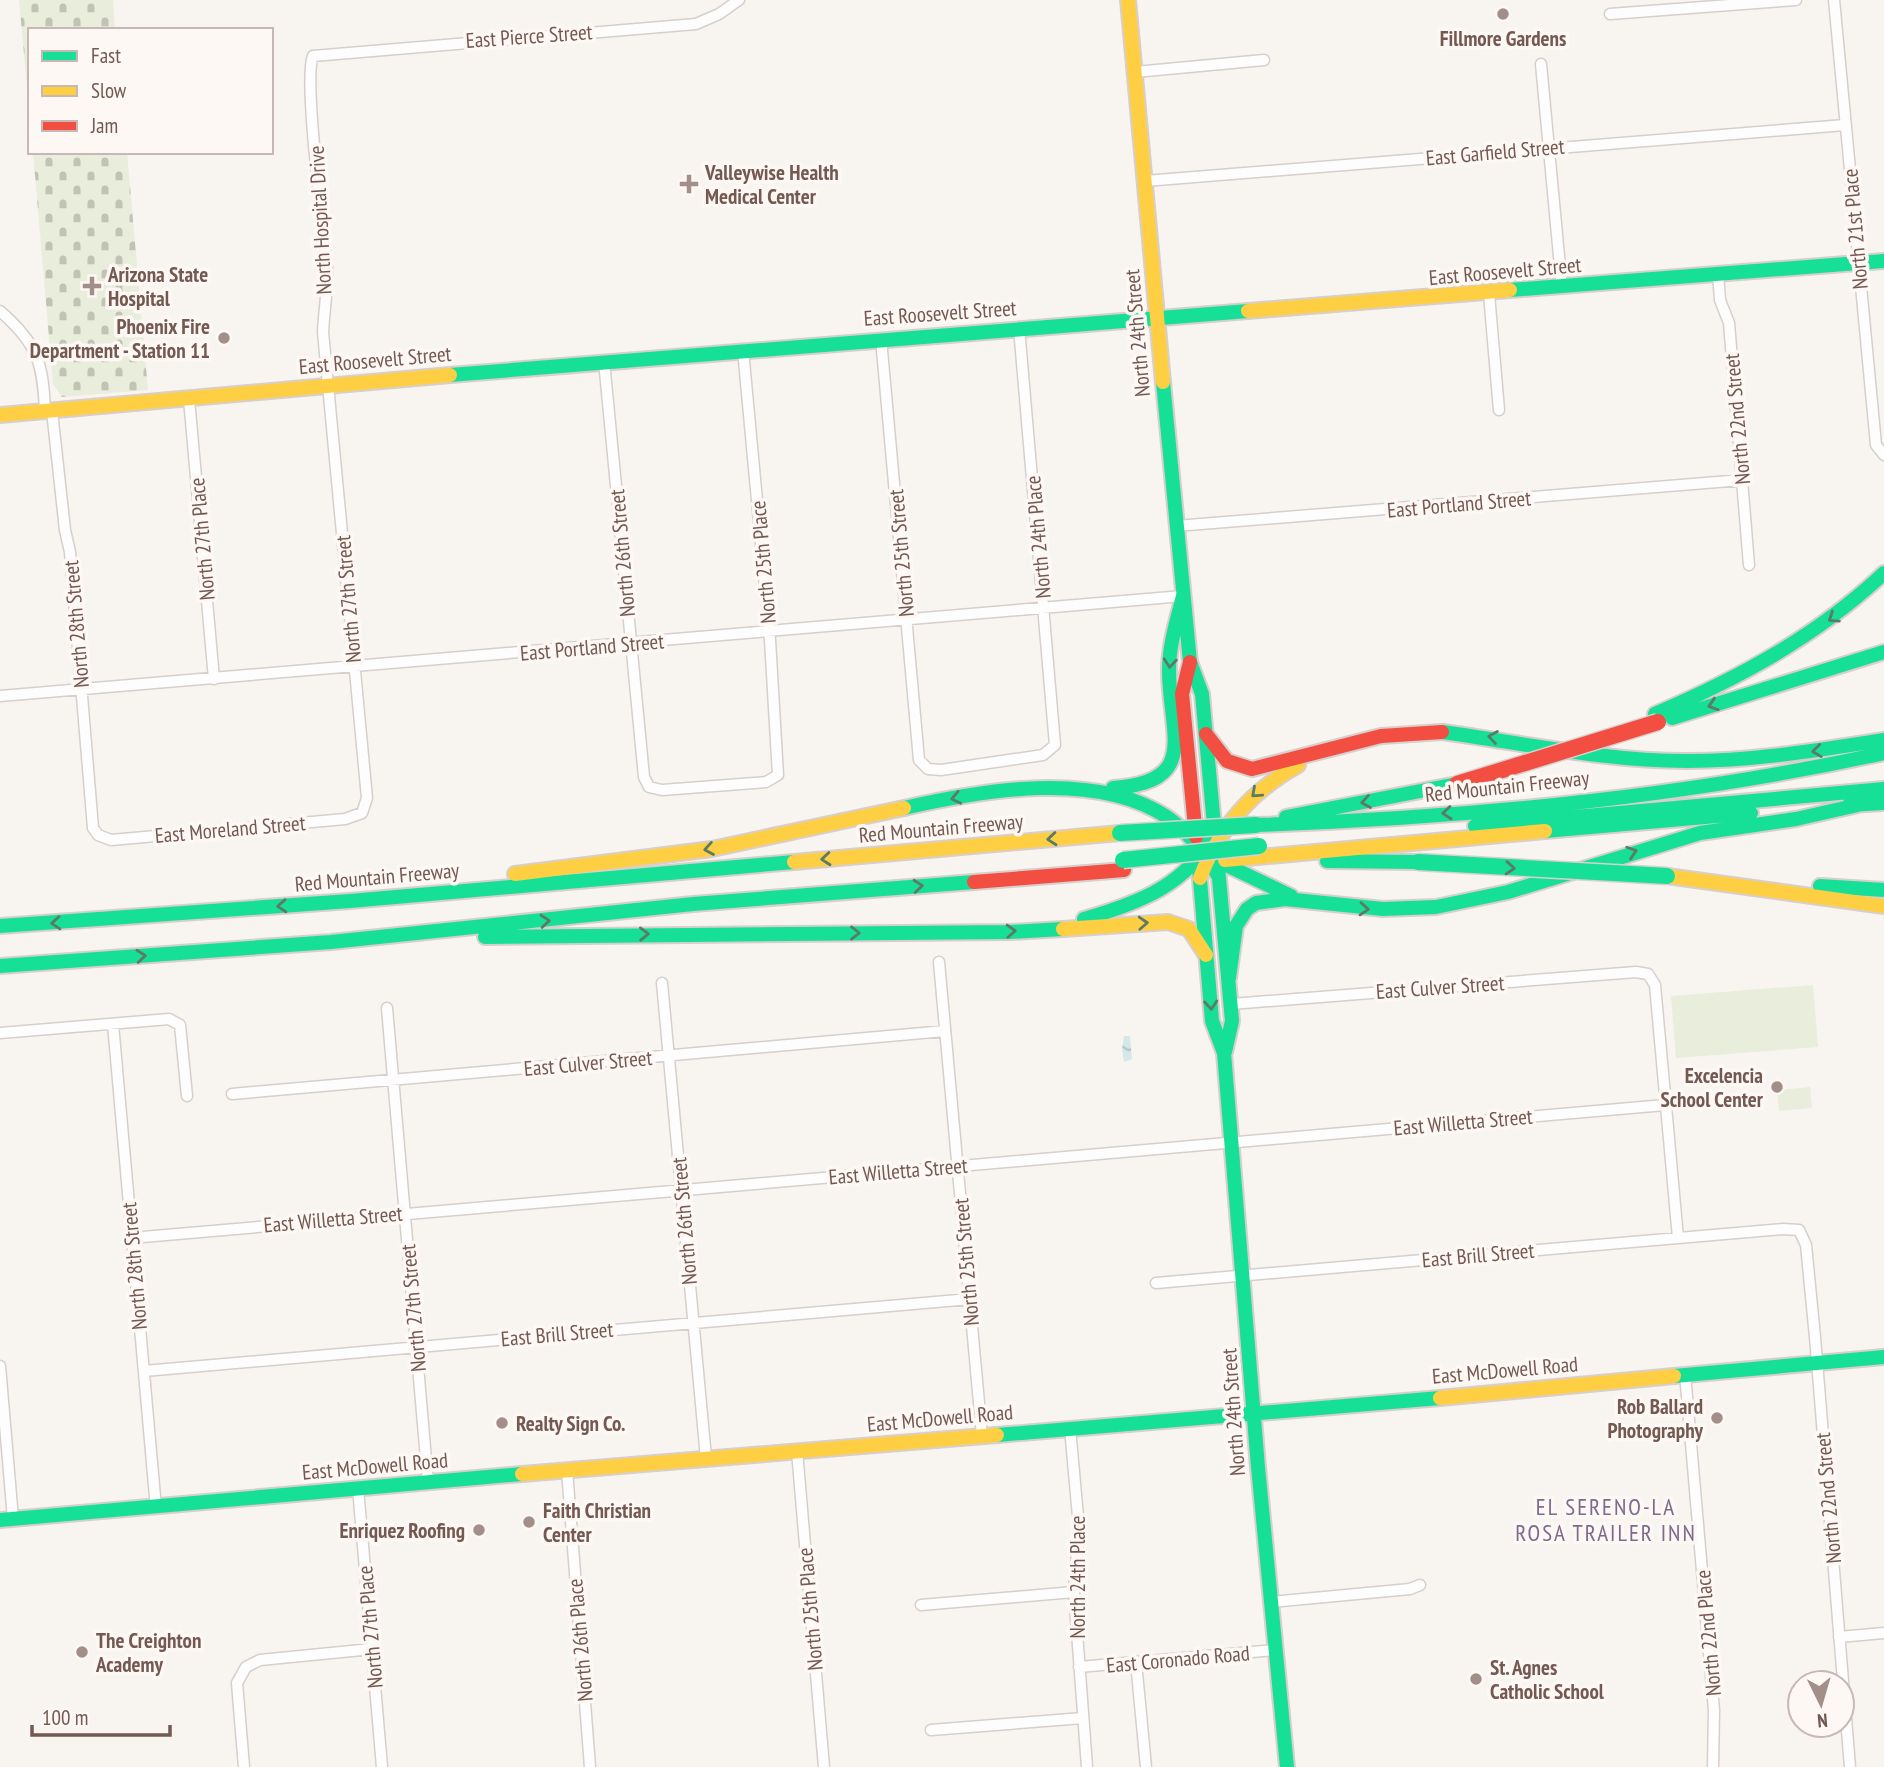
<svg xmlns="http://www.w3.org/2000/svg" width="1884" height="1767" font-family="'PT Sans Narrow',sans-serif">
<style>
.cemetery{fill:url(#cemetery-stones)}
.garden{fill:#e9eddc}
.water{fill:url(#water-ripples)}
.lines{fill:none;stroke-linecap:round;stroke-linejoin:round}
.street-casing{stroke:#d6cfcc;stroke-width:13}
.fast-casing{stroke:#d8cfcc;stroke-width:18}
.slow-casing{stroke:#d8cfcc;stroke-width:18}
.jam-casing{stroke:#d8cfcc;stroke-width:18}
.street{stroke:#fefdfd;stroke-width:10}
.fast{stroke:#16e098;stroke-width:14}
.slow{stroke:#ffcf43;stroke-width:14}
.jam{stroke:#f24e42;stroke-width:14}
.fast-bridge-casing{stroke:#d9d0cd;stroke-width:19;stroke-linecap:butt}
.jam-bridge-casing{stroke:#d9d0cd;stroke-width:19;stroke-linecap:butt}
.fast-bridge{stroke:#16e098;stroke-width:16}
.jam-bridge{stroke:#f24e42;stroke-width:16}
.oneway{stroke:#5c7b64}
.poi-dot{fill:#a28f89;stroke:#fef8f4;stroke-width:2.5}
.labels{text-anchor:middle;dominant-baseline:central;stroke-width:7;stroke-linejoin:round;paint-order:stroke}
.street-label{font-size:21px;fill:#745952;stroke:#fef8f4}
.poi-label{font-size:21px;font-weight:bold;fill:#745952;stroke:#fef8f4;text-anchor:start}
.neighbourhood-label{font-size:23px;letter-spacing:2px;fill:#7d6a8f;stroke:#fef8f4}
</style>
<defs>
<pattern id="cemetery-stones" width="16" height="16" patternUnits="userSpaceOnUse" patternTransform="scale(1.75)"><rect width="16" height="16" fill="#e9eddc"/><path d="M2 7V4a2 2 0 0 1 4 0v3zM10 15v-3a2 2 0 0 1 4 0v3z" fill="#c1c3b5"/></pattern>
<pattern id="water-ripples" width="26" height="14" patternUnits="userSpaceOnUse" patternTransform="scale(1.75)"><rect width="26" height="14" fill="#d3e8e7"/><path d="M2 4q2-2 4 0t4 0M15 11q2-2 4 0t4 0" fill="none" stroke="#b0bfbe"/></pattern>
</defs>
<rect width="100%" height="100%" fill="#f8f4f0"/>
<path class="cemetery" d="M19,0h94l2,30h-85v89z
M33,152h94l21,238 -86,7 -9,-13z"/>
<path class="garden" d="M1813,985l5,62 -142,11 -5,-62z
M1810,1087l2,21 -33,3 -2,-21z"/>
<path class="water" d="M1124,1036h6l2,23 -8,3 -2,-13z"/>
<g class="lines">
<g class="street-casing">
<path id="street" d="M1834,0l42,445 8,10
M1610,14l186,-14
M1541,64l21,224
M1135,72l129,-12
M1145,181l700,-56
M1718,274l2,26 9,23 20,242
M1489,294l10,116
M0,311c38,33 43,52 45,101
M881,339l38,421 9,9 13,1 102,-15 12,-10 -36,-417
M604,361l40,416 5,10 13,3 104,-8 12,-7 -8,-135 -27,-290
M189,399l25,280
M52,411l13,119 5,22 23,276 5,7 13,5 234,-21 17,-6 5,-15 -44,-466c1,-21 5,-43 4,-64 -3,-36 -24,-189 -14,-212l383,-32 23,-10 20,-14
M1176,526l566,-46
M0,696l1183,-100
M939,962l43,474
M662,983l44,475
M1231,1004l405,-32 12,2 7,11 23,253
M387,1008l41,474
M113,1024l43,484
M0,1033l169,-14 11,6 7,71
M232,1094l713,-63
M131,1238l1534,-133
M1156,1283l627,-54 16,1 7,15 9,92 35,430
M0,1366l13,153
M144,1371l826,-72
M1685,1374l29,336 -1,57
M1070,1428l9,100 -5,64 13,175
M797,1451l27,316
M567,1470l23,297
M358,1488l24,279
M1271,1602l139,-13 10,-4
M921,1605l153,-13
M1839,1637l45,-4
M1136,1662l10,105
M1079,1667l197,-17
M931,1730l152,-12
M244,1767l-7,-84 9,-16 14,-7 112,-11"/>
</g>
<g class="fast-casing">
<path id="fast" d="M1510,290l374,-29
M450,375l798,-64
M1163,382l27,280 12,32 13,142
M1655,714c84,-36 162,-78 229,-141
M1672,718l212,-66
M1442,732c81,11 163,29 245,29 66,0 132,-11 197,-21
M1113,788c88,-6 56,-55 56,-118 0,-25 8,-50 14,-74
M1849,805l35,-2
M904,808c78,-18 192,-38 263,9 22,15 38,37 52,60
M1286,817l171,-33
M1256,825c209,-7 423,-27 628,-72
M1475,826l409,-37
M1545,831l206,-18
M1218,861l73,35
M1327,861l91,1
M1218,867l14,154 -7,31
M1199,868l13,153 12,32 34,414 29,300
M1820,886l64,4
M1084,919c55,-16 104,-34 131,-88
M0,926l350,-25 444,-39
M485,937l525,-5 53,-3
M0,966l331,-24 362,-38 281,-22
M1229,978l7,-52 11,-17 9,-6 29,-4 98,10 53,-2 72,-15 192,-59 96,-14 62,-14
M1674,1376l210,-19
M997,1435l443,-37
M0,1520l522,-46"/>
</g>
<g class="slow-casing">
<path id="slow" d="M1128,0l35,382
M1248,311l262,-21
M0,415l450,-40
M1225,860l320,-29
M794,862l326,-29
M515,874l197,-25 192,-41
M1667,876l217,30
M1200,878c19,-50 51,-87 98,-113
M1063,929l105,-7 21,7 17,26
M1440,1398l234,-22
M522,1474l475,-39"/>
</g>
<g class="jam-casing">
<path id="jam" d="M1190,662l-8,32 14,143
M1206,734l21,27 25,8 129,-33 61,-4
M974,882l150,-12"/>
</g>
<use href="#street" class="street"/>
<use href="#fast" class="fast"/>
<use href="#slow" class="slow"/>
<use href="#jam" class="jam"/>
<g class="fast-bridge-casing">
<path id="fast-bridge" d="M1120,833l136,-8
M1123,860l136,-14
M1418,862l249,14"/>
</g>
<g class="jam-bridge-casing">
<path id="jam-bridge" d="M1457,784l201,-62"/>
</g>
<use href="#fast-bridge" class="fast-bridge"/>
<use href="#jam-bridge" class="jam-bridge"/>
</g>
<defs><path id="oneway-chevron" d="M-2-3.5L2.5 0L-2 3.5" fill="none" stroke-width="1.6" stroke-linecap="round" stroke-linejoin="round" transform="scale(1.75)"/></defs>
<g class="oneway">
<use href="#oneway-chevron" transform="translate(1833 618) rotate(146)"/>
<use href="#oneway-chevron" transform="translate(1170 663) rotate(95)"/>
<use href="#oneway-chevron" transform="translate(1713 705) rotate(162)"/>
<use href="#oneway-chevron" transform="translate(1493 737) rotate(-171)"/>
<use href="#oneway-chevron" transform="translate(1817 751) rotate(173)"/>
<use href="#oneway-chevron" transform="translate(1256 793) rotate(138)"/>
<use href="#oneway-chevron" transform="translate(956 798) rotate(168)"/>
<use href="#oneway-chevron" transform="translate(1366 802) rotate(171)"/>
<use href="#oneway-chevron" transform="translate(1447 813) rotate(175)"/>
<use href="#oneway-chevron" transform="translate(1052 839) rotate(175)"/>
<use href="#oneway-chevron" transform="translate(709 849) rotate(170)"/>
<use href="#oneway-chevron" transform="translate(1632 852) rotate(-18)"/>
<use href="#oneway-chevron" transform="translate(826 859) rotate(175)"/>
<use href="#oneway-chevron" transform="translate(1510 868) rotate(4)"/>
<use href="#oneway-chevron" transform="translate(918 886) rotate(-5)"/>
<use href="#oneway-chevron" transform="translate(282 906) rotate(176)"/>
<use href="#oneway-chevron" transform="translate(1364 909) rotate(4)"/>
<use href="#oneway-chevron" transform="translate(545 921) rotate(-5)"/>
<use href="#oneway-chevron" transform="translate(56 923) rotate(176)"/>
<use href="#oneway-chevron" transform="translate(1143 923) rotate(-3)"/>
<use href="#oneway-chevron" transform="translate(1011 931) rotate(-3)"/>
<use href="#oneway-chevron" transform="translate(855 933)"/>
<use href="#oneway-chevron" transform="translate(644 934) rotate(-1)"/>
<use href="#oneway-chevron" transform="translate(141 956) rotate(-5)"/>
<use href="#oneway-chevron" transform="translate(1211 1005) rotate(85)"/>
</g>
<g class="poi-dot">
<circle cx="1503" cy="14" r="7"/>
<path d="M685.5 173.5h7v7h7v7h-7v7h-7v-7h-7v-7h7z"/>
<path d="M88.5 275.5h7v7h7v7h-7v7h-7v-7h-7v-7h7z"/>
<circle cx="224" cy="338" r="7"/>
<circle cx="1777" cy="1087" r="7"/>
<circle cx="1717" cy="1418" r="7"/>
<circle cx="502" cy="1423" r="7"/>
<circle cx="529" cy="1522" r="7"/>
<circle cx="479" cy="1530" r="7"/>
<circle cx="82" cy="1652" r="7"/>
<circle cx="1476" cy="1679" r="7"/>
</g>
<g class="labels">
<g class="street-label">
<text transform="translate(529 36) rotate(-4)">East Pierce Street</text>
<text transform="translate(1495 152) rotate(-5)">East Garfield Street</text>
<text transform="translate(320 220) rotate(-93)">North Hospital Drive</text>
<text transform="translate(1855 229) rotate(-95)">North 21st Place</text>
<text transform="translate(1505 271) rotate(-5)">East Roosevelt Street</text>
<text transform="translate(940 313) rotate(-4)">East Roosevelt Street</text>
<text transform="translate(1137 333) rotate(-95)">North 24th Street</text>
<text transform="translate(375 360) rotate(-5)">East Roosevelt Street</text>
<text transform="translate(1737 419) rotate(-95)">North 22nd Street</text>
<text transform="translate(1459 504) rotate(-5)">East Portland Street</text>
<text transform="translate(1038 537) rotate(-95)">North 24th Place</text>
<text transform="translate(202 539) rotate(-95)">North 27th Place</text>
<text transform="translate(622 553) rotate(-95)">North 26th Street</text>
<text transform="translate(901 553) rotate(-95)">North 25th Street</text>
<text transform="translate(763 562) rotate(-95)">North 25th Place</text>
<text transform="translate(348 599) rotate(-95)">North 27th Street</text>
<text transform="translate(76 624) rotate(-95)">North 28th Street</text>
<text transform="translate(592 647) rotate(-5)">East Portland Street</text>
<text transform="translate(1507 786) rotate(-6)">Red Mountain Freeway</text>
<text transform="translate(941 828) rotate(-5)">Red Mountain Freeway</text>
<text transform="translate(230 829) rotate(-5)">East Moreland Street</text>
<text transform="translate(377 877) rotate(-5)">Red Mountain Freeway</text>
<text transform="translate(1440 987) rotate(-4)">East Culver Street</text>
<text transform="translate(588 1063) rotate(-5)">East Culver Street</text>
<text transform="translate(1463 1122) rotate(-5)">East Willetta Street</text>
<text transform="translate(898 1171) rotate(-5)">East Willetta Street</text>
<text transform="translate(333 1219) rotate(-5)">East Willetta Street</text>
<text transform="translate(684 1221) rotate(-95)">North 26th Street</text>
<text transform="translate(1478 1255) rotate(-5)">East Brill Street</text>
<text transform="translate(966 1262) rotate(-95)">North 25th Street</text>
<text transform="translate(134 1266) rotate(-95)">North 28th Street</text>
<text transform="translate(413 1308) rotate(-95)">North 27th Street</text>
<text transform="translate(557 1334) rotate(-5)">East Brill Street</text>
<text transform="translate(1505 1370) rotate(-5)">East McDowell Road</text>
<text transform="translate(1233 1412) rotate(-94)">North 24th Street</text>
<text transform="translate(940 1418) rotate(-5)">East McDowell Road</text>
<text transform="translate(375 1466) rotate(-5)">East McDowell Road</text>
<text transform="translate(1828 1498) rotate(-95)">North 22nd Street</text>
<text transform="translate(1077 1577) rotate(-90)">North 24th Place</text>
<text transform="translate(810 1609) rotate(-95)">North 25th Place</text>
<text transform="translate(370 1627) rotate(-95)">North 27th Place</text>
<text transform="translate(1708 1633) rotate(-95)">North 22nd Place</text>
<text transform="translate(580 1640) rotate(-95)">North 26th Place</text>
<text transform="translate(1178 1659) rotate(-5)">East Coronado Road</text>
</g>
<g class="poi-label">
<text x="1503" y="38" text-anchor="middle">Fillmore Gardens</text>
<text x="705" y="172">Valleywise Health<tspan x="705" dy="24">Medical Center</tspan></text>
<text x="108" y="274">Arizona State<tspan x="108" dy="24">Hospital</tspan></text>
<text x="210" y="326" text-anchor="end">Phoenix Fire<tspan x="210" dy="24">Department - Station 11</tspan></text>
<text x="1763" y="1075" text-anchor="end">Excelencia<tspan x="1763" dy="24">School Center</tspan></text>
<text x="1703" y="1406" text-anchor="end">Rob Ballard<tspan x="1703" dy="24">Photography</tspan></text>
<text x="516" y="1423">Realty Sign Co.</text>
<text x="543" y="1510">Faith Christian<tspan x="543" dy="24">Center</tspan></text>
<text x="465" y="1530" text-anchor="end">Enriquez Roofing</text>
<text x="96" y="1640">The Creighton<tspan x="96" dy="24">Academy</tspan></text>
<text x="1490" y="1667">St. Agnes<tspan x="1490" dy="24">Catholic School</tspan></text>
</g>
<g class="neighbourhood-label">
<text x="1606" y="1506">EL SERENO-LA<tspan x="1606" dy="26">ROSA TRAILER INN</tspan></text>
</g>
</g>
<rect x="28" y="28" width="245" height="126" fill="#fef8f4" stroke="#c7b8b3" stroke-width="2"/>
<rect x="42" y="51" width="35" height="10" fill="#16e098" stroke="#c7b8b3" stroke-width="2"/>
<text x="91" y="63" font-size="21" fill="#745952">Fast</text>
<rect x="42" y="86" width="35" height="10" fill="#ffcf43" stroke="#c7b8b3" stroke-width="2"/>
<text x="91" y="98" font-size="21" fill="#745952">Slow</text>
<rect x="42" y="121" width="35" height="10" fill="#f24e42" stroke="#c7b8b3" stroke-width="2"/>
<text x="91" y="133" font-size="21" fill="#745952">Jam</text>
<g transform="translate(1821 1704) rotate(175)"><circle r="33" fill="#fef8f4" stroke="#c7b8b3" stroke-width="2"/>
<path d="M0-5L12 26L0 18L-12 26Z" fill="#a28f89"/>
<text y="-10" font-size="19" font-weight="bold" text-anchor="middle" fill="#745952">N</text>
</g>
<path d="M32 1725v10h138v-10" fill="none" stroke="#745952" stroke-width="3.5"/>
<text x="42" y="1725" font-size="21" fill="#745952" stroke="#fef8f4" stroke-width="5" paint-order="stroke">100 m</text>
</svg>
